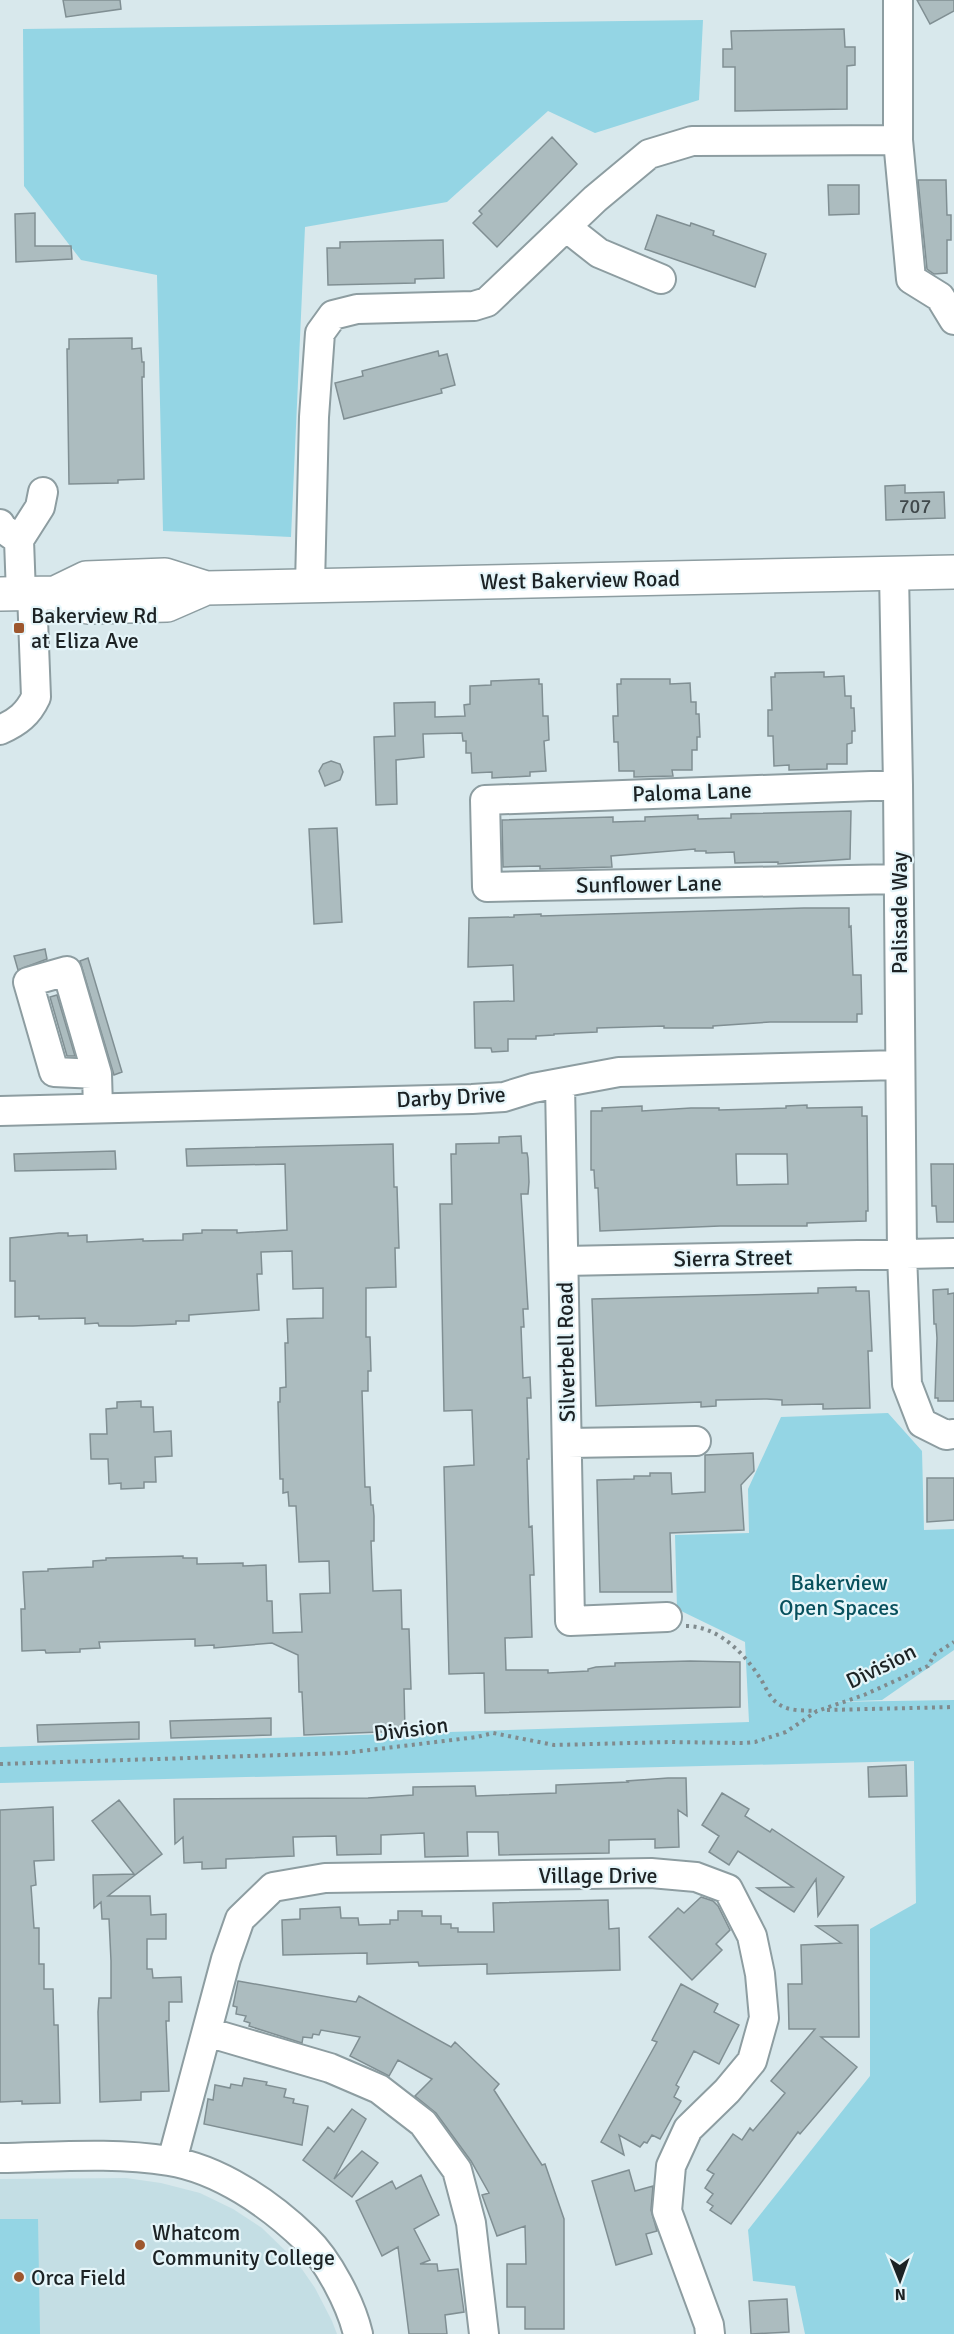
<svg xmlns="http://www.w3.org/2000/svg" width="954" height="2334" font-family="Signika,sans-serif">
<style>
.built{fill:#c4dee4}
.green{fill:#94d5e4}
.building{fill:#acbcbf;stroke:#808f93;stroke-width:1.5;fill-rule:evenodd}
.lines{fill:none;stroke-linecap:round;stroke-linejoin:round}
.minor-casing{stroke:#8d9da1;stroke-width:32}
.major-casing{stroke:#8d9da1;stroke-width:36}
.path{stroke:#808b8e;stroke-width:4;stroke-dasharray:3 4.5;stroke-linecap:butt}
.minor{stroke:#fff;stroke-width:28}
.major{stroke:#fff;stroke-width:33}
.poi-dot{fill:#9d572e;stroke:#e5f5f9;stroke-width:2}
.labels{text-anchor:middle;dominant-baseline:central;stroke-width:4.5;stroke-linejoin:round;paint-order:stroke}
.number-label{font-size:20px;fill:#40484b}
.street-label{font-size:22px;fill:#1c2224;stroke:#e5f5f9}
.poi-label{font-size:22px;fill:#1c2224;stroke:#e5f5f9;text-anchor:start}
.park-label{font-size:22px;fill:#07505d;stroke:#e5f5f9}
</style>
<rect width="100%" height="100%" fill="#d8e8ec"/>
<path class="built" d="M126,2178l35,5 39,10 33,16 29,19 35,34 18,26 17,33 5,13h-337v-155z"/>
<path class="green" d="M703,20l-4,80 -104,33 -47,-22 -101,91 -142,25 -14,310 -128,-6 -6,-256 -76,-15 -57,-74 -1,-157z
M888,1413l34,38 2,79 30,-1v121l-72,50 -51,2 123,-2v634h-149l-10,-48 -42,-5 -5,-51 122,-154v-147l46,-26 -2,-142 -914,22v-36l749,-25 -4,-80 -68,-33 -2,-74 74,-2 -1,-44 33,-72z
M0,2219h38l2,115h-40z"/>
<path class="building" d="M63,0h57l1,9 -55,8z
M917,0h37v11l-24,13z
M844,29l1,18h10v18l-8,1v43l-112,2v-44h-12v-18h9l-1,-18z
M552,137l25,27 -80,83 -24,-24 9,-9 -3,-3z
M918,180h28l1,35h4v25h-4v33l-13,1 -7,-5z
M828,185h31v29l-30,1z
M35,213v33h36l1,13 -56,3 -1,-48z
M657,215l33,11 1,-3 23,8 -1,4 53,19 -11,33 -110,-38z
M443,240l1,38 -29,1v4l-87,2 -1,-37h13v-6z
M132,338v11l9,-1 1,14h2v15h-2l2,102 -26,1v3l-49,1 -2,-135h2v-10z
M438,351l1,5 8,-2 8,31 -14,4 1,4 -98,26 -9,-36 28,-7 -1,-5z
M905,485v8l39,-1 1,26 -59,2 -1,-34z
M824,672v5l20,-1 1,20h6v12h3l1,23h-3v12l-5,1v20h-20v5l-38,1v-5l-15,1 -1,-30h-5v-26h4l-1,-33h4v-4z
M539,679v5h3l1,32h5l1,24 -5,1 2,30 -16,1v4l-38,2v-6l-20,1 -1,-20h-5v-12h-3l-1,-8 -39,1 1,23 -28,3 1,44 -21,1 -2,-68 21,-1 -1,-33 41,-1v15l30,-1 -1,-11 6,-1v-18l21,-1v-4z
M621,679h49v5l20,-1 1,19h5v12h3l1,23h-3v13h-5v20h-20l1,6 -39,1v-6h-15l-1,-29h-4l-1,-26h5l-1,-32h4z
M331,761l9,3 3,8 -3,8 -15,6 -6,-15 4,-7z
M851,811l-1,48 -72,5v-2l-43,1 -1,-11 -28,1v-2h-11v-2l-84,7 1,11 -72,2v-3l-37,1 -1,-47 111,-3v5l32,-1v-4l53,-2v4l33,-1v-4z
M337,828l5,94 -28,2 -5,-95z
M804,908h45v19l2,-1 2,49h8l1,39h-5v8h-87l-57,4v2h-49v-2l-67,2v4l-43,2v1l-18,1v3h-28v12l-16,1 -1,-4h-16l-1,-46 40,-1 -1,-36 -45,2 1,-49 45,-1v-2l27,-1v2z
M45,949l2,10 -29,11 -4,-14z
M88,958l34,114 -8,3 -34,-114z
M57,995l18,61h-8l-17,-59z
M807,1105v3l55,-1v9h5l1,95h-2v10l-59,2v3h-87l-120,5 -2,-43h-3l-1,-18h-3v-59h11v-3l40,-2v5l49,-3h28v2l67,-2v-2zM736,1154h51l1,30 -51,1z
M521,1136l1,17h5l1,5 1,24 -1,12h-7l7,115h-5l1,18h-3l2,51 7,-1 1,21h-4l2,61h-2l2,68 3,-1 2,49h-4l2,62 -27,1 1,32h42v3l40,-2v-2l8,-2 19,-1v-3l75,-2 50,1v45l-255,6 -1,-40 -35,1 -5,-207 30,-2 -2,-55 -28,1 -4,-207h12l-1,-50h5v-10l43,-1v-6z
M393,1144l1,43h3l2,61h-4l1,39 -30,1v49h4l1,34h-3v20h-6l3,96h5l1,18h2l1,11v25h-3l2,50 28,-1 1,39h7l2,60h-7l1,42 -101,4 -2,-43h-3l-1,-37 -26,-12 -58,5v-3l-19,1v-7l-96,3 1,6 -20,1v3l-34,1 -1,-3 -23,1 -1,-42h4l-2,-37 25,-1v-2l45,-2v-6l13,-1v-2l77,-2v2h14v6l46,-1v3l23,-1 1,36h5l1,32 29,-1 -2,-38 30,-1 -1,-32 -30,1 -3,-56h-7l-1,-14 -5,1v-14h-3l-2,-77h2v-14l6,-1 -1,-44h3l-1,-24 36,-1v-30l-30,1 -1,-38 -31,1 1,22h-5l2,36 -70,5v6h-13v3l-43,2h-34l-1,-3 -13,1v-6l-46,1v-3l-24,1v-36h-5v-43l49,-5h9v3l19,-1v7l56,-3v2l40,-1v-6l19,-1v-3h35v3l50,-3 -2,-66 -98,2 -1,-17z
M115,1151l1,18 -101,2 -1,-17z
M931,1164h23v58h-17l-1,-16h-4z
M856,1287v4h13l3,60h-4l2,57 -47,1v-5l-41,1v-5l-15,-1 -51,1v6l-15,1v-5l-105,4 -4,-107 226,-6v-5z
M948,1289v5l6,-1v108h-16v-3h-3l2,-60 -1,-14h-2l-1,-34z
M141,1401v6h12l1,25 17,-1 1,25 -17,1 1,25h-12v6l-23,1v-6l-12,1 -1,-25h-17l-1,-25h17l-1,-25 11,-1v-6z
M753,1453l1,18 -13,14 3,45 -74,3 2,59h-72l-3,-112 37,-1v-3h16v-3h21l1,21 33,-2v-37z
M927,1478h27v42l-27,2z
M271,1718v17l-100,3 -1,-17z
M139,1722v17l-101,3 -1,-17z
M906,1765l1,31 -38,1 -1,-30z
M668,1778h18l1,38 -9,-6 1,37 -24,1v-9l-46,1v13l-110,2 -1,-23h-31l1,24 -43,1 -1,-24 -43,2v19l-44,1 -1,-19 -43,1 1,19 -68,3v9l-24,1v-7l-18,1 -1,-26 -8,7 -1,-45 194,-1 45,-3v-8l62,-1 1,10 80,-3v-8l72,-3 -1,-1z
M722,1793l27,16 -4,7 25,16 2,-3 72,48 -26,39 -2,-37 -22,33 -37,-24 36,-1 -55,-36 -9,14 -20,-13 10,-16 -17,-11z
M119,1800l43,54 -54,42h42l1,19 15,-1v25h-19v30h5l1,9 28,-1 1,25h-13v19h-3l3,70 -28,1v8l-41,2 -2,-90 1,-14h12v-37l-2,-42h-7l-1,-17 -7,6 -1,-33 41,-1 -42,-53z
M53,1807l1,53 -20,1 2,24 -5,1 3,42h5v36h5v25h9l1,36h4l2,78 -38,1v-3l-22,1v-292z
M701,1897l12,4 5,5 12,24 -14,14 6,6 -30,30 -43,-43 29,-29 6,5z
M608,1900l1,29 10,-1 1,42 -133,4v-10l-68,2 -1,-4 -51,2v-11l-84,2 -1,-35 18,-1v-10l40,-2 1,11h17l1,7 31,-1v-4h8v-9h24v5h19v8h10v4h7v4h36l-1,-29z
M858,1925l1,112h-38l36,30 -57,67 -2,-2 -67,92 -21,-14 3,-4 -6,-4 6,-8 -8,-6 9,-14 -7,-4 26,-36 9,6 8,-12 3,3 32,-38 -14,-12 44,-52h-26l-1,-45h14l-1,-39 40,-2 -25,-17z
M238,1981l118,21 3,-6 92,51 4,-5 44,42 -5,6 48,75 3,-1 19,55v110h-39v-22h-18v-43h19l-1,-38 -28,10 -15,-41 7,-2 -18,-32 -35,-48 -21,-17 17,-17 -34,-19 -9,16 -39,-20 10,-19 -39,-7 -2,5 -6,-1 -1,4 -9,-1 -1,6 -53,-17 1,-3 -6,-2 2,-5 -10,-2 1,-7 -4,-1z
M681,1984l37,20 -4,8 25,13 -20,39 -25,-13 -18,34 3,2 -5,10 7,4 -21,38 -8,-4 -5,8 -3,-1 -4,5 -21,-12 5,20 -23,-13 56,-100 -5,-2z
M244,2078l23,4 -1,3 20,4 -2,8 10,2 -1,4 15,3 -6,39 -98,-21 4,-25 5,1 2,-15 15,3 1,-4 11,2z
M352,2109l14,10 -32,60 28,-28 16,12 -26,34 -49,-37 25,-33 6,5z
M629,2170l6,21 18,-5 -2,24 6,21 -11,3 6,20 -36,11 -24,-84z
M421,2175l18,40 -25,14 16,31 -10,4h17l1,7 20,-2 6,43 -19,3 2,19h-38l-11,-87 -16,9 -26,-55 36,-20 4,8z
M787,2299l2,33 -38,2 -2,-33z"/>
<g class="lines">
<g class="minor-casing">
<path id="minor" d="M898,140l13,139 29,18 14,23
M566,227l33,26 62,26
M0,524l2,4 17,12
M894,573l4,212 4,469 5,130 15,39 24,12 8,-1
M310,585l4,-168 6,-84 13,-18 24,-6 117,-3 13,-4 108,-103 54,-45 43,-13 206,-1v-140
M21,594l-2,-54 21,-33 3,-15
M0,730c18,-8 28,-16 36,-33l-4,-104
M898,785l-413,15 2,87 411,-8
M97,1074l-43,-2 -26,-90 39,-11 30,103 1,34
M560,1084l10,537 97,-4
M0,1111l472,-12 32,-2 29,-9 86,-16 281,-7
M564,1261l390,-8
M568,1443l128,-2
M207,2032l123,36 49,21 44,34 34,47 14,53 13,111
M0,2158c56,-1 113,-6 169,3 50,8 101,43 137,78 22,21 45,65 52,95
M172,2161l54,-202 14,-40 33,-32 52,-9 326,-5 45,4 32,12 24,47 8,38 4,44 -12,43 -25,30 -39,38 -17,37 -4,45 42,114 1,9"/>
</g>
<g class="major-casing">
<path id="major" d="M55,593l33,14 79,-2 39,-17
M0,594l55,-1 31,-15 79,-3 41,13 748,-16"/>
</g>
<path class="path" d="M686,1626c32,0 58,27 74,52 5,7 9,19 16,24 11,10 27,8 41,9
M827,1710l127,-3
M0,1764l345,-11 132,-16 16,-4 61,12 116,-3 73,1 12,-1 31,-10 31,-21 47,-16 64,-29 7,-12 19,-12"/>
<use href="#minor" class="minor"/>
<use href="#major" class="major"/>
</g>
<g class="poi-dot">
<rect x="13" y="622" width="12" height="12" rx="3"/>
<circle cx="140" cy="2245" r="6"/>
<circle cx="19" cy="2277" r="6"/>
</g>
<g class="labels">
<g class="number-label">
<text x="915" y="506">707</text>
</g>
<g class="street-label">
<text transform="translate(580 580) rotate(-1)">West Bakerview Road</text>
<text transform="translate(692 792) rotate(-2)">Paloma Lane</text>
<text transform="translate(649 884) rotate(-1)">Sunflower Lane</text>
<text transform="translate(899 913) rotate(-90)">Palisade Way</text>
<text transform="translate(451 1097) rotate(-3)">Darby Drive</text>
<text transform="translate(733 1258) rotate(-1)">Sierra Street</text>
<text transform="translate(566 1352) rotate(-91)">Silverbell Road</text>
<text transform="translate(881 1666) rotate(-26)">Division</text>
<text transform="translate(411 1729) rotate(-7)">Division</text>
<text x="598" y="1875">Village Drive</text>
</g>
<g class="poi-label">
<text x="31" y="615">Bakerview Rd<tspan x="31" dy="25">at Eliza Ave</tspan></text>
<text x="152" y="2232">Whatcom<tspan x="152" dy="25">Community College</tspan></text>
<text x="31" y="2277">Orca Field</text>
</g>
<g class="park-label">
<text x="839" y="1582">Bakerview<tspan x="839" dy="25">Open Spaces</tspan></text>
</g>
</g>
<g transform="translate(900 2280) rotate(179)" stroke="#e5f5f9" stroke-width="4.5" paint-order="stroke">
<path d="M0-4.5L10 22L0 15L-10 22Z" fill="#1c2224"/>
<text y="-9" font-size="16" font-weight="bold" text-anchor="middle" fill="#1c2224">N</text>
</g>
</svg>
